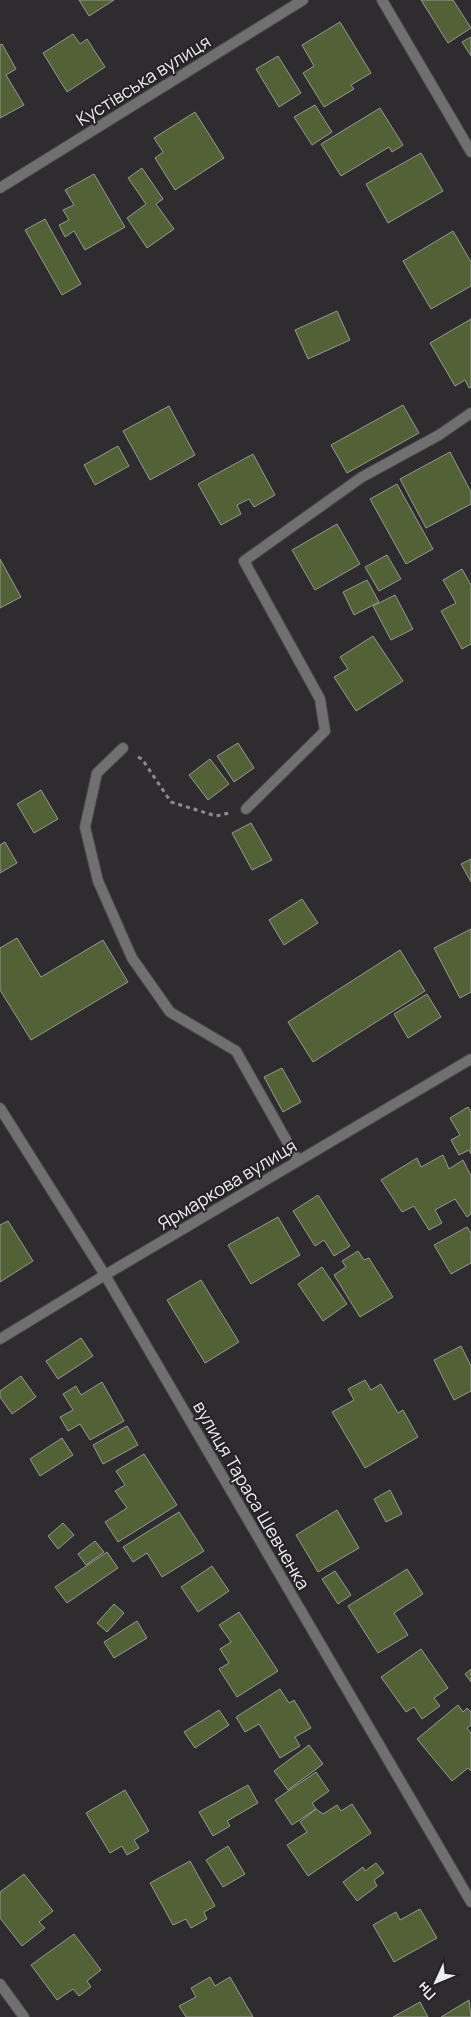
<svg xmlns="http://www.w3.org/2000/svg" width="471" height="2017" font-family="Manrope,sans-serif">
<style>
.building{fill:#536236;stroke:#969894}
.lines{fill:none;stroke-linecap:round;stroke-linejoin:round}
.minor-casing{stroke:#494749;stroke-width:12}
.path{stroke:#8e8c8e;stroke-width:3;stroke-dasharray:4 4;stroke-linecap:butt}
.minor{stroke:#717071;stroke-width:10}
.labels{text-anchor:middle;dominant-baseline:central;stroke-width:4;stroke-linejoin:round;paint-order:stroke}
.street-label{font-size:18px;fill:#edecee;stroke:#242224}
</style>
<rect width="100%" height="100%" fill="#2e2c2e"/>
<path class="building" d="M79,0h35l-25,16z
M421,0h32l18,28 -23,15z
M340,22l31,51 -20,12 3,4 -30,18 -21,-34 11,-7 -12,-21z
M73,34l7,10 7,-5 18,28 -38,25 -24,-39z
M471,37v19l-9,-14z
M2,44l14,25 -10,6 18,30 -24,13v-73z
M278,56l23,37 -22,14 -23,-38z
M315,105l17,27 -20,13 -18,-28z
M380,108l23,37 -11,7 -3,-5 -48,29 -20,-32z
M195,112l29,46 -49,32 -20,-32 8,-6 -9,-14z
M421,153l22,38 -55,32 -22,-39z
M142,168l21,31 -7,5 18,25 -27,19 -20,-30 19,-14 -18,-26z
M94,174l31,53 -40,23 -11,-19 -9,6 -6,-12 10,-5 -6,-10 11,-5 -9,-15z
M45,219l36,65 -19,11 -37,-65z
M453,231l18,31v24l-40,23 -28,-48z
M337,311l13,29 -42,19 -13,-29z
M471,319v68l-2,1 -4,-8 -10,6 -25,-43z
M403,405l16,28 -72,40 -16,-28z
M169,406l26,49 -45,25 -27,-49z
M118,446l11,20 -34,19 -11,-20z
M450,452l21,40v12l-45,24 -26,-49z
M253,454l22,41 -21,12 -5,-8 -12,6 4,9 -20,11 -23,-41z
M397,484l36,65 -27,15 -36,-65z
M337,524l23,40 -45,26 -23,-40z
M387,555l14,24 -22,12 -14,-24z
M0,559l21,38 -21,11z
M462,569l9,16v59l-9,5 -21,-38 15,-8 -13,-23z
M367,580l12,22 -25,13 -11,-23z
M395,595l18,34 -22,11 -18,-34z
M373,636l30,45 -47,30 -22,-34 14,-8 -8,-12z
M238,743l16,25 -20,14 -17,-26z
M210,759l19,25 -21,16 -19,-25z
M41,790l17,29 -24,14 -17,-29z
M251,823l21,37 -20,10 -20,-37z
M5,842l12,21 -17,10v-28z
M471,859v23l-10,-18z
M302,899l16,24 -34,22 -15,-25z
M471,929v63l-11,6 -26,-50z
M17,938l24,39 62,-37 25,42 -97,58 -31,-50v-42z
M400,950l25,41 -112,71 -25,-40z
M427,994l14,23 -33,21 -14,-24z
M282,1068l19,34 -18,10 -19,-35z
M468,1107l3,5v42l-2,-4 -10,5 -8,-15 9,-5 -10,-17z
M443,1155l6,14 14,-9 8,16v38l-4,3 -12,-18 -20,11 7,13 -13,7 -15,-24 -12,6 -21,-32 36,-22 4,9z
M318,1195l32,51 -16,10 -10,-16 -9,6 -22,-35z
M278,1217l22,38 -49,29 -23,-39z
M8,1221l25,40 -33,21v-57z
M467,1227l4,6v30l-20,11 -17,-29z
M358,1251l6,9 5,-2 24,39 -33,20 -26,-42 12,-8 -4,-6z
M322,1267l25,37 -24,17 -25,-37z
M201,1280l38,62 -34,21 -38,-63z
M81,1338l12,18 -35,23 -12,-18z
M461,1346l10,20v25l-17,9 -20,-40z
M21,1376l15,21 -24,17 -12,-17v-6z
M365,1380l6,10 10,-6 17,29 5,-3 15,27 -53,31 -33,-56 22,-12 -6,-11z
M102,1382l22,39 -34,19 -10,-16 -12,7 -8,-14 13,-7 -10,-16 13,-8 5,9z
M127,1426l11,19 -35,19 -10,-19z
M62,1438l11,17 -33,21 -10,-17z
M144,1454l33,51 -59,37 -13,-20 22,-14 -12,-17 10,-6 -9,-14z
M390,1490l12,24 -16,8 -12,-23z
M337,1510l22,38 -41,24 -22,-37z
M179,1512l25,39 -42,26 -15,-24 -14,9 -10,-15z
M63,1523l11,12 -16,14 -10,-13z
M95,1541l9,11 -18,13 -8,-11z
M107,1552l11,16 -51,35 -12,-16z
M212,1566l17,25 -31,21 -17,-25z
M407,1569l16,25 -29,19 14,22 -30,18 -30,-47z
M335,1571l16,24 -13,9 -16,-25z
M114,1604l10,9 -17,19 -10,-9z
M239,1612l39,59 -41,26 -18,-28 10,-6 -9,-14 11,-7 -12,-17z
M137,1621l10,17 -33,20 -10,-16z
M421,1649l27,39 -14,10 6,8 -18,13 -8,-12 -8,5 -25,-35z
M471,1669v13l-6,-8z
M280,1689l9,14 5,-3 17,28 -16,9 5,9 -20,12 -21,-34 -14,8 -9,-15z
M458,1705l5,7 4,-4 4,4v13l-4,3 4,5v38l-3,-3 -16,13 -35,-42z
M219,1710l10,15 -34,23 -11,-16z
M309,1745l14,19 -35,26 -14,-19z
M316,1772l13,19 -17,12 4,6 -24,16 -17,-25z
M248,1785l10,18 -31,18 3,5 -17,10 -14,-24z
M125,1790l24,41 -15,9 5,8 -12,7 -5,-9 -12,7 -24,-40z
M352,1804l19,29 -63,43 -21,-31 20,-13 -7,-10 16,-13 7,5 14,-9 4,6z
M228,1846l17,28 -22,13 -17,-27z
M190,1861l25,45 -11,6 3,7 -16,9 -5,-9 -13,6 -23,-42z
M376,1863l8,10 -10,7 3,6 -20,15 -14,-19 20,-15 2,4z
M24,1874l29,37 -14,11 6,6 -23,18 -22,-28v-26z
M420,1909l17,29 -43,24 -21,-37 23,-13 4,8z
M74,1934l27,36 -14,11 4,6 -12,9 -6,-7 -16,11 -26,-35z
M210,1977l5,9 15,-9 23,40h-67l-7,-11 17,-9 -5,-9z
M469,2000l2,17h-30z
M420,2002l8,15h-35z"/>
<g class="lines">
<g class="minor-casing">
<path id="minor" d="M382,0l89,152
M0,188l303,-188
M123,748l-26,25 -12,54 13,54 34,77 38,54 66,39 62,110
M246,809l79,-78 -5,-32 -76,-138 118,-84 77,-42 32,-22
M0,1108l105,167 366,627
M0,1339l105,-64 366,-216
M0,1984l24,33"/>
</g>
<path class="path" d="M138,757l4,2 29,43 45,14 13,-3"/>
<use href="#minor" class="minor"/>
</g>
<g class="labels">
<g class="street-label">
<text transform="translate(143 80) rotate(-32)">Кустівська вулиця</text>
<text transform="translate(227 1184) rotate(-31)">Ярмаркова вулиця</text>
<text transform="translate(252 1495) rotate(60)">вулиця Тараса Шевченка</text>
</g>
</g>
<g transform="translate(436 1982) rotate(226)" stroke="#242224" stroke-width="4" paint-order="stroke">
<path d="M0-4L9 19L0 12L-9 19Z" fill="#edecee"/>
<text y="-8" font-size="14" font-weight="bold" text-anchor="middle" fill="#edecee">Пн</text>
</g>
</svg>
